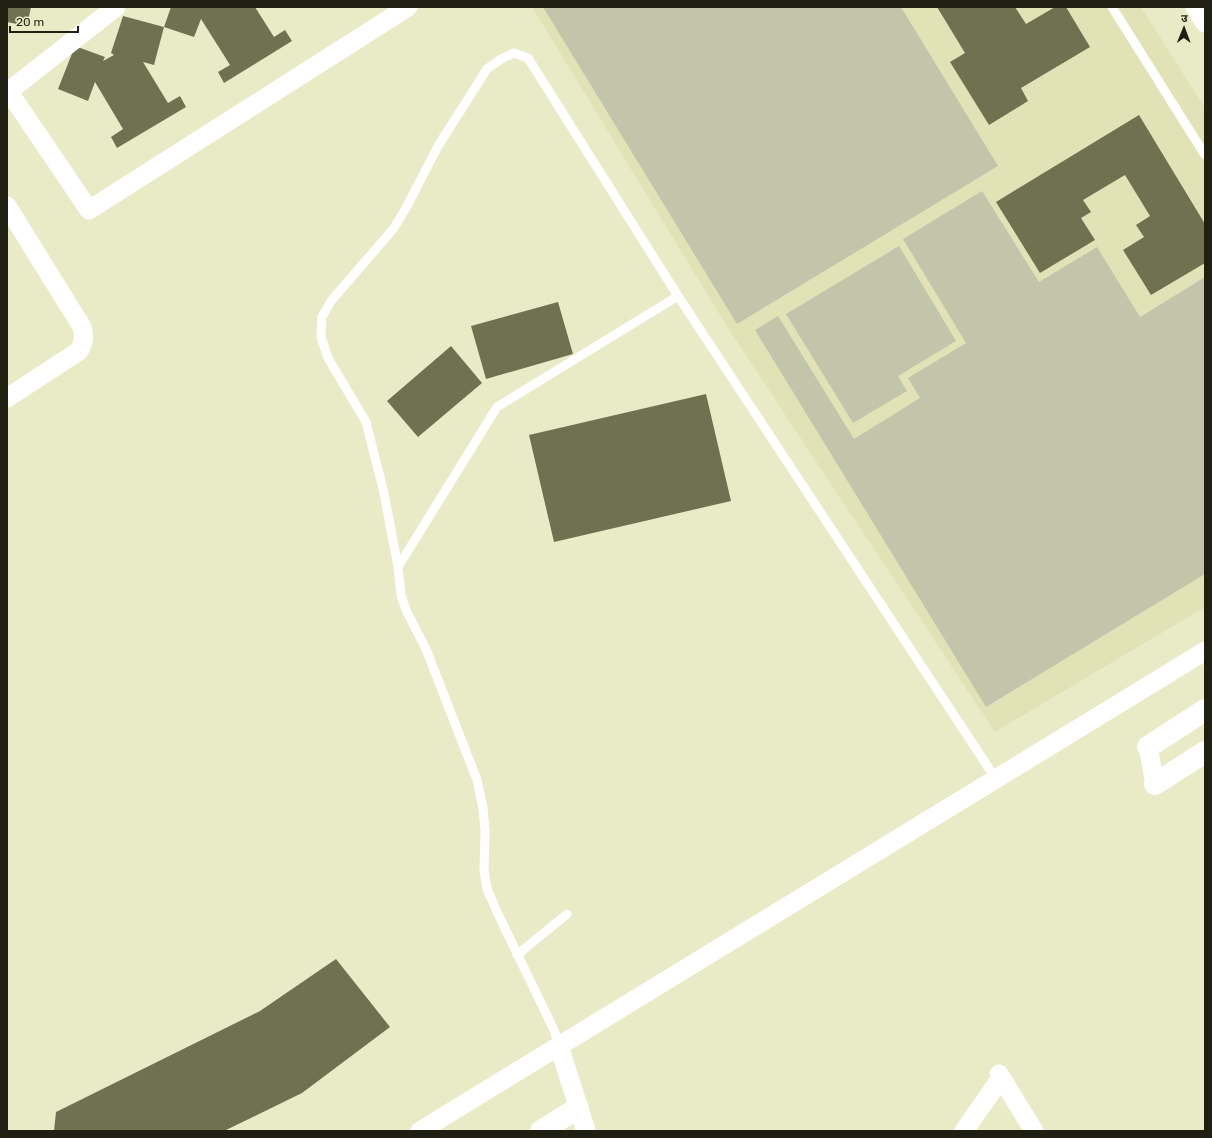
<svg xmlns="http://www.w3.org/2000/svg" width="1212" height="1138" font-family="Rubik,'Noto Sans Devanagari',sans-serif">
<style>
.built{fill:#e1e3b7}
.green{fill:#c3c5aa}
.building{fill:#707151}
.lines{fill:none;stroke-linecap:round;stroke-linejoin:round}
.service{stroke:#fff;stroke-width:9}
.minor{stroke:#fff;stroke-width:19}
.tertiary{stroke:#fff;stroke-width:22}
</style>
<rect width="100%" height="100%" fill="#e9ebc7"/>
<path class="built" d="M532,7h609l64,101v499l-210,125 -264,-399z"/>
<path class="green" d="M543,7h358l97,159 -261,158z
M982,191l57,91 58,-35 43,70 65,-40v297l-219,133 -231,-377 23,-14 76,123 66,-41 -12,-20 58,-35 -63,-104z
M899,246l57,95 -58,35 9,15 -54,32 -67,-109z"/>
<path class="building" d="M7,7h24l-4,19 -20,-4z
M171,7h84l19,30 11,-7 7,11 -68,42 -6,-11 12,-7 -29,-46 -7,18 -30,-10z
M937,7h78l11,17 29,-17h11l24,40 -69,41 7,13 -39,24 -39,-63 15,-9z
M123,16l41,11 -10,38 -11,-3 25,41 12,-7 6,11 -69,41 -6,-11 12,-8 -28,-47 -7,19 -30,-12 17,-43 30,11 -2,4 11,-6 -3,-2z
M1139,115l66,109v39l-54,32 -28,-45 21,-13 -8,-12 14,-9 -25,-41 -42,25 8,12 -10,6 14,22 -55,33 -44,-71z
M558,302l15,52 -87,25 -15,-53z
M451,346l31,37 -64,54 -31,-36z
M706,394l25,107 -177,41 -25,-107z
M336,959l54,68 -88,66 -78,38h-170l2,-19 204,-101z"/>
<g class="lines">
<path class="service" d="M1112,7l93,148
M678,296l318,483
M398,567l99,-160 181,-111 -150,-238 -14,-5 -13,6 -14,10 -49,77 -32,62 -12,20 -63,73 -9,16 -1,20 7,21 38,64 18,71 14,74 3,28 5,15 20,39 51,131 6,28 2,23 -1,39 3,19 11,25 56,116 5,16
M517,955l50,-41"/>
<path class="minor" d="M1195,7l10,16
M7,89l82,121 319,-203
M9,91l107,-84
M7,206l75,121c3,9 2,16 -3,24l-72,47
M1148,747l7,37
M559,1046l27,85
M999,1074l35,57
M420,1131l785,-480
M964,1131l37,-53"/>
<path class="tertiary" d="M1148,747l57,-37
M1155,784l50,-32
M541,1131l37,-23"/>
</g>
<rect width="1212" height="1138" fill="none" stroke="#1f1f12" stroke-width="16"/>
<g transform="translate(1184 28) rotate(1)" stroke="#e9ebc7" stroke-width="3" paint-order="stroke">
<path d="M0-3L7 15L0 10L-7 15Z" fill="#1f1f12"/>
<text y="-6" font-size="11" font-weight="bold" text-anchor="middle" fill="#1f1f12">उ</text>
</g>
<path d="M10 26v6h68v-6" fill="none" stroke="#1f1f12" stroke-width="2"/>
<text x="16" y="26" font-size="12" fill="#1f1f12" stroke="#e9ebc7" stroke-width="3" paint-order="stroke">20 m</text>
</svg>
